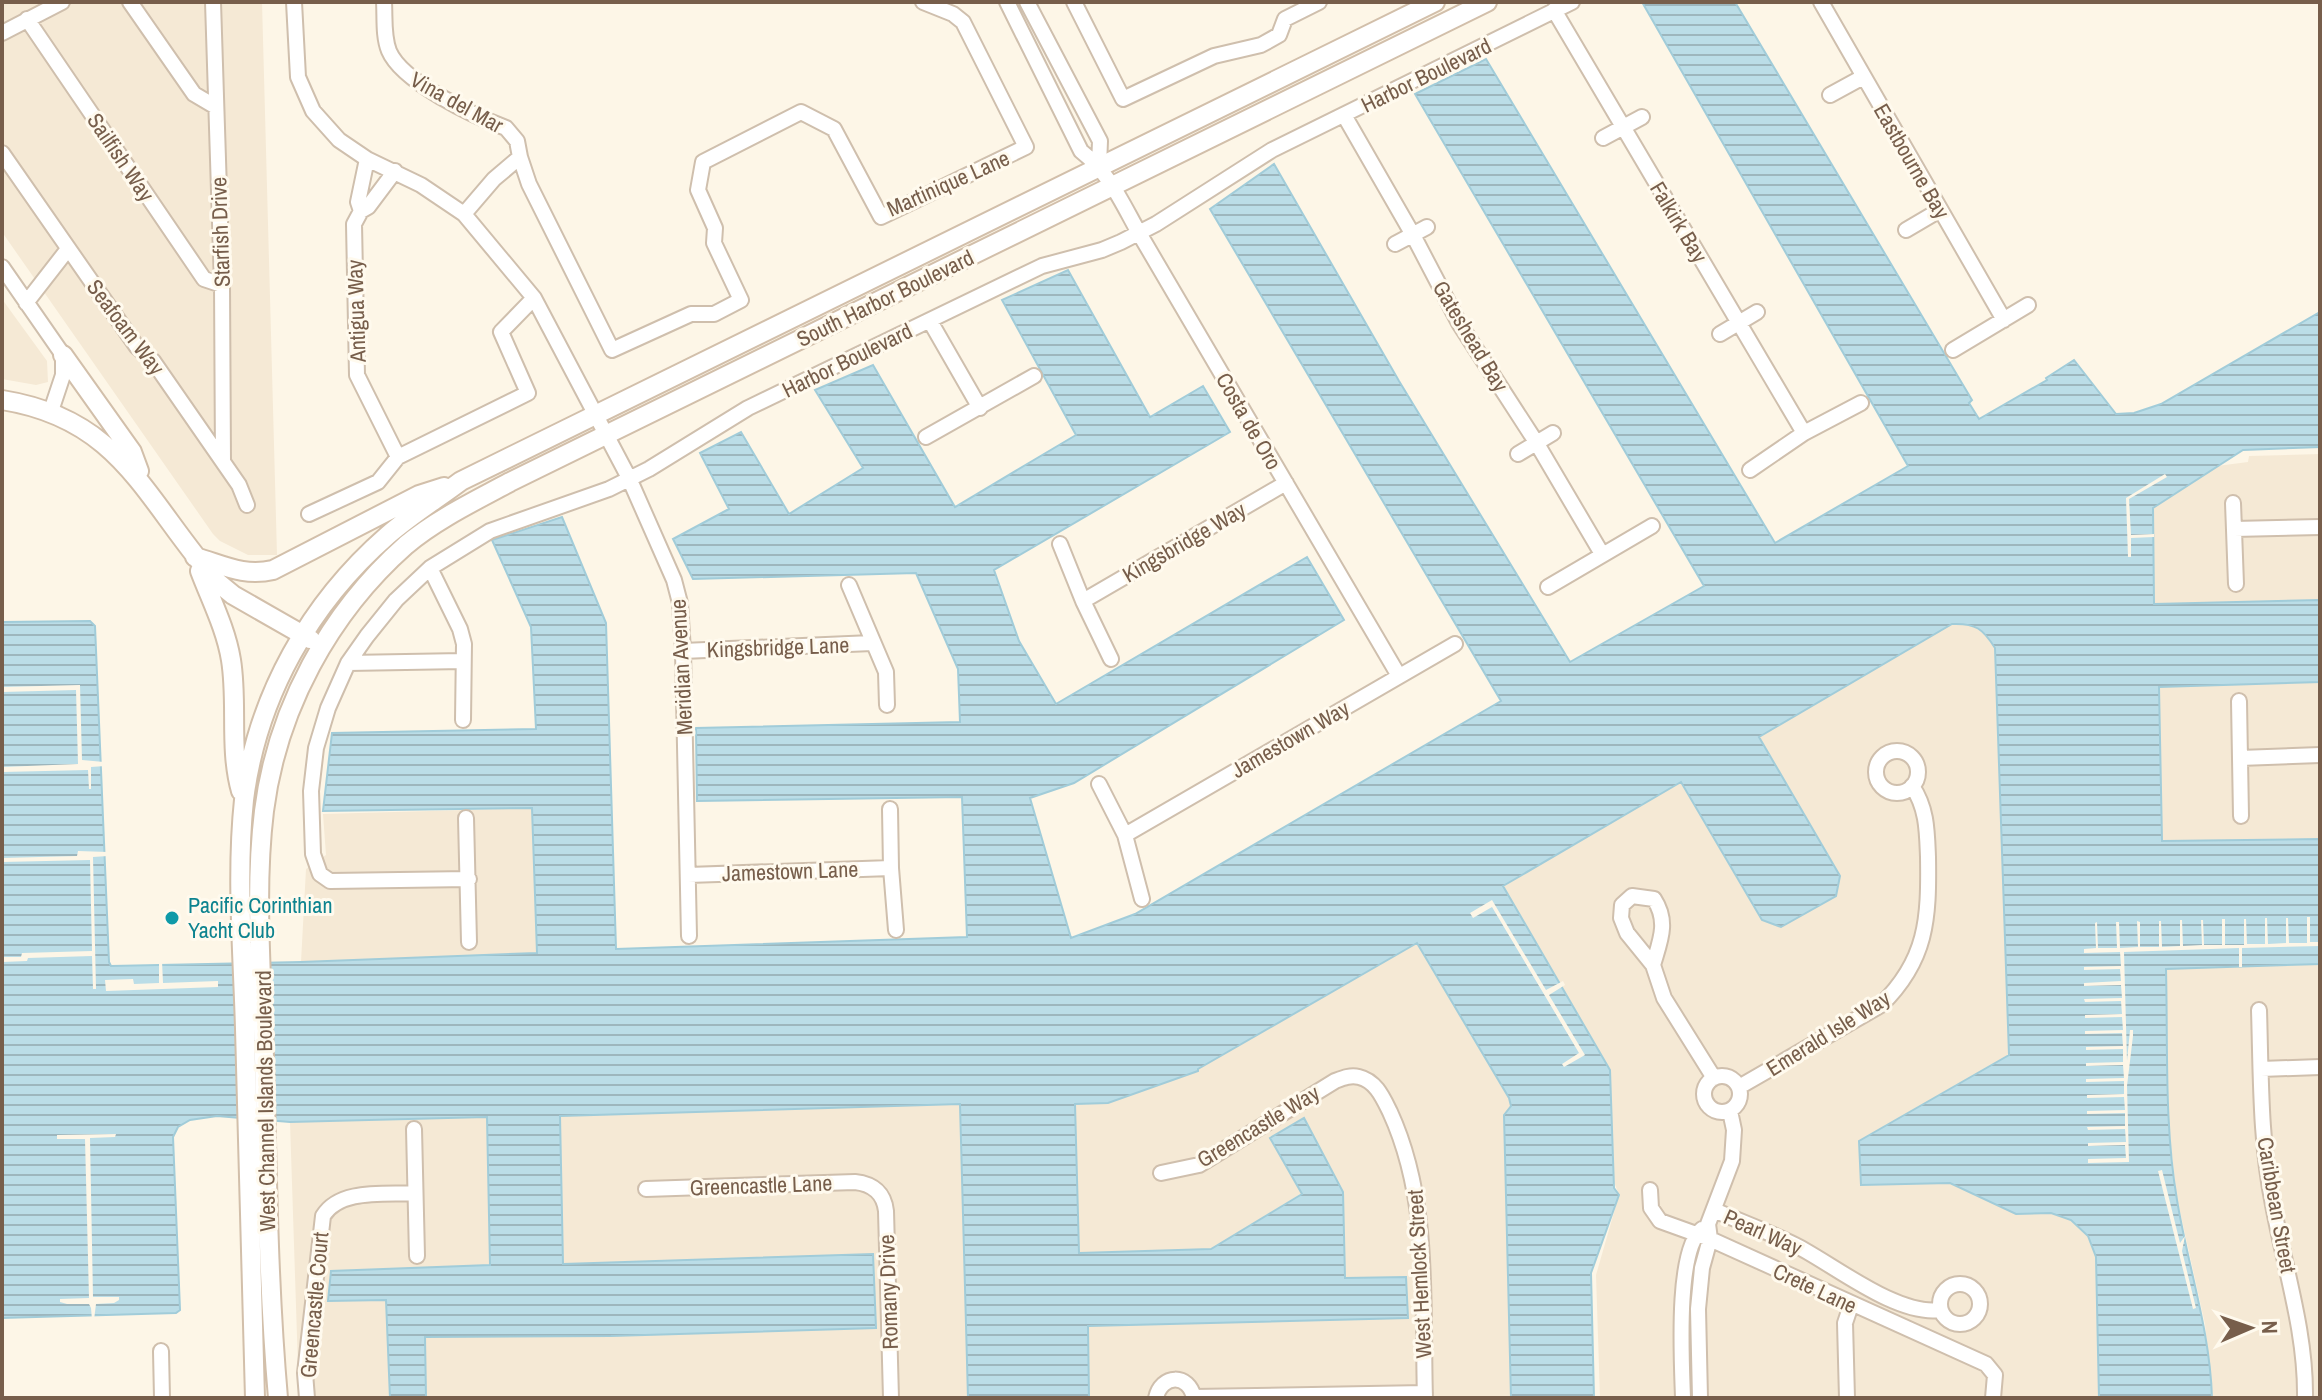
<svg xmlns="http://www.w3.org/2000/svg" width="2322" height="1400" font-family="'Archivo Narrow',sans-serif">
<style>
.residential{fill:#f5e9d5}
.water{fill:url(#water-rules);stroke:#a1ccd9;stroke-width:2}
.pier{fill:#fdf6e7}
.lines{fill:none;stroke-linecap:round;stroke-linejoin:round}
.street-casing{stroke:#cfbfad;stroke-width:18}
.secondary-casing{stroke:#d2bfaa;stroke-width:22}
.street{stroke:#fff;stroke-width:14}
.secondary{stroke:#fff;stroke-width:18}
.culture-dot{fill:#0f9aa8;stroke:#fffaee;stroke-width:3}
.labels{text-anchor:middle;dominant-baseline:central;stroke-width:6;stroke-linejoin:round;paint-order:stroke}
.street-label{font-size:22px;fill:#775e4b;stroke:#fffaee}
.culture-label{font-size:22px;fill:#0d838f;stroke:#fffaee;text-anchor:start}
</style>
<defs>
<pattern id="water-rules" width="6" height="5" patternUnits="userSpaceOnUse" patternTransform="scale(2)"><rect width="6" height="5" fill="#bbdde7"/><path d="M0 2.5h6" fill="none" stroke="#9db6bd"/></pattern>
</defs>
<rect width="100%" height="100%" fill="#fdf6e7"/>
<path class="residential" d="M2,2h260l15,553h-29l-28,-14 -7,-7 -211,-302z
M2,299l45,62 1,21 -12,3 -34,-6z
M2320,454v146l-166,4 -1,-96 64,-42 31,-4 1,-6z
M1968,623l17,10 10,15 14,408 -149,85 1,44 89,-2 66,31 35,-1 20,7 17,16 8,21 3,141h-499l-4,-123 23,-80 -116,-309 178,-104 81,138 78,-44 -82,-139 194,-113z
M2320,682v157l-158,2 -3,-155z
M532,808l5,145 -236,9 5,-93 20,-14 -3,-41z
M1417,942l92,156 2,8 -7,9 7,283h-422l-1,-72 320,-8 -2,-41 -61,1 -2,-86 -41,1 -91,56 -133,4 -3,-150h33l93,-36z
M2320,964v434h-108l-7,-74 -28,-126 -8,-70 -3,-160z
M960,1104l8,294h-542l-2,-61 187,-1 265,-8 -3,-74 -310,10 -3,-149z
M488,1117l2,148 -104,34 4,99h-91l-9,-276z"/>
<path class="water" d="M1642,2h93l237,398 -3,3 10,16 68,-39 -1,-2 28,-18 42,54 18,-1 27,-9 159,-92v135l-77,3 -90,58 1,96 166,-4v82l-161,5 3,154 158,-2v125l-154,5c2,76 -2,155 11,231 11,67 33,130 35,198h-113l-3,-141 -8,-21 -17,-16 -20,-7 -35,1 -66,-31 -89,2 -2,-44 150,-86 -14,-407c-12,-19 -19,-25 -43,-24l-193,113 81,139 -4,20 -55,31 -19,-7 -81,-138 -178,104 107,184 4,118 5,7 -28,78 3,125h-83l-7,-283 7,-9 -2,-8 -92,-155 -219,126v2l-90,32 -33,1 4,149 132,-4 91,-55 -32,-56 34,-20 39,74 2,86 61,-1 2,41 -320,8 1,72h-121l-8,-294 -400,12 3,148 310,-10 3,74 -265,8 -186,1 1,61h-36l-4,-98 -58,1 3,-30 159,-6 -3,-148 -197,5 -73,-6 -27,4 -12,7 -5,10 7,173 -4,3 -174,5v-696l88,-1 5,5 14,336 2,4 190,-4 236,-9 -5,-145 -209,3 9,-78 204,-4 -5,-102 -39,-87 70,-23 44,106 10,326 351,-12 -5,-140 -265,4 -1,-73 264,-6 -2,-53 -42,-96 -223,6 -20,-40 56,-30 -29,-56 41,-21 48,82 74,-46 -48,-78 58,-25 82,142 121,-72 -74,-135 66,-30 82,147 53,-31 27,46 -236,138 25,71 37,63 251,-147 37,63 -270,163 -44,15 41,140 64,-24 366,-213 -291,-492 64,-45 125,217 171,281 134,-76 -289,-492 71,-35 289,484 133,-77z"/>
<path class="pier" d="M2165,474l2,3 -38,22 2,36 23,-1v3l-23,1v19h-3l-2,-59z
M80,685l2,75 22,2 1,4 -14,1v22h-2l-1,-19 -86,2v-5l76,-3 -2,-74 -74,2v-5z
M78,851l30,1v4l-15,1 3,132h-3l-1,-33 -64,2 -1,3 -25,1v-5h19l1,-4 70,-2 -2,-91 -88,2v-4l75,-2z
M1492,900l54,90 17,-9 2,4 -16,10 36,60 -21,12 -2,-3 17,-11 -87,-146 -19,11 -3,-5z
M2307,917h3v25h10v4l-78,2v19h-3v-19l-115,4 3,109 3,-31h3v6l-6,50 2,76 -41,1v-4l38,-1 -1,-13 -37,1v-3l38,-1 -1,-13 -37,1 -1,-3 38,-1v-13l-38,1v-3l38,-1 -1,-13 -37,1v-3l37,-1v-13l-38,1v-3l38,-1 -1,-13 -37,1v-3l37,-1v-13l-37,1v-3l37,-1 -1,-13 -37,1v-3l38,-1 -1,-13 -37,1v-3l37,-1 -1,-13 -36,1 -1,-3 38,-1 -1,-13 -37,1v-3l37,-2 -1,-12 -36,1v-3l37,-1 -1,-14 -36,1v-4l12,-1 -1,-25 2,-1 1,26h19l-1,-26h3l1,26 18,-1 -1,-26 3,1v25h19v-26h2l1,26 18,-1v-26h2l1,26 19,-1 -1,-25h2l1,25h18v-26h3v26h19v-26h2l1,25h18v-26h2l1,26 18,-1v-25h2l1,25h18z
M159,961h3l1,22 55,-2v6l-112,4 -1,-11 28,-1 1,5 25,-1z
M116,1134l-1,3 -25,1 3,159h26v3l-5,3 -18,1 -2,16h-2l-1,-12 -2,-4h-22l-7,-2v-3l29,-1 -4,-159h-28v-4z
M2162,1170l18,73 5,-7 -3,15 14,57 -3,1 -35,-138z"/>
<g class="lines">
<g class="street-casing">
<path id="street" d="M130,2l64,92 22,13
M213,2l9,283 1,177
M294,2l4,75 15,34 26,29 28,19 54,26 43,29 70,84 95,180 45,102 6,23 3,48 6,285
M384,2c1,16 -1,34 5,49 13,31 85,65 117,77l11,13 3,16 -26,22 -30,35
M1007,2l74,149c29,23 40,50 58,82l260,443
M1027,2l73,139 -1,25
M1074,2l49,97 91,-43 47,-11 18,-10 6,-16 34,-17
M1821,2l183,318
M1554,10l250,423
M27,19l177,260 18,6
M2,33l60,-31
M1830,95l33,-18
M1344,115l69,120 46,88 77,119 66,112
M1603,138l39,-21
M2,153l135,194 16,14 86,124 8,20
M520,157l9,27 83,166 79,-36h23l27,-14 -27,-57 1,-15 -17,-38 5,-28 98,-50 33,17 47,88 145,-70 -63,-125 -10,-8 -30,-12
M367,159l-9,43 3,9 -7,13 3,151 41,82
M361,211l7,-4 27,-36
M1906,230l34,-20
M1395,244l32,-17
M2,267l61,88v20l-12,36
M26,303l42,-54
M930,321l50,87
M1720,334l37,-22
M1953,350l75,-45
M926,437l108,-61
M1518,454l35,-21
M1750,470l54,-37 57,-30
M2233,503l3,81
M309,514l69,-32 20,-25 130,-64 -27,-61 33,-34
M2234,529l86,-2
M1060,544l23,57 28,58
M430,568l30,61 4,15 -1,76
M849,585l37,87 1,33
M1548,587l104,-61
M1083,601l203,-118
M683,651l189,-8
M348,663l115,-2
M2239,701l2,115
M1876 772a21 21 0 1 1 42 0a21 21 0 1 1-42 0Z
M2240,758l80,-3
M1099,784l26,51 17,64
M890,809l1,59 5,62
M466,818l3,124
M1125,835l330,-191
M688,875l203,-7
M469,879l-139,2 -10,-7 -7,-20 -2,-63 5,-43 12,-40 20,-45 19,-27 29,-36 34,-32 60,-37 119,-42 40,-20 99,-61 294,-142 60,-16 19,-8 35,-18 116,-74 300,-148
M1653,965c7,-24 16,-43 1,-66l-22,-3 -10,9 -1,13 6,15 26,32 11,33 50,80
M2259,1010c2,65 1,131 14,195 12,65 33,127 32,193
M2261,1069l59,-2
M1704 1094a18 18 0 1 1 36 0a18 18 0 1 1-36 0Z
M1739,1087l142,-82c46,-45 48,-86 47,-148 -1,-26 -1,-49 -16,-71
M414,1129l3,127
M1161,1173l38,-8 136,-84c8,-3 15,-6 24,-4 17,4 24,21 31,35 41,89 32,190 35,286
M646,1189l209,-7c18,2 29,11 31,29l5,187
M1650,1190l1,18 9,13 50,18 276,125 9,11 -2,23
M1714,1210c27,12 55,22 81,35 38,19 101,71 145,65
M1940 1304a20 20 0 1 1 40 0a20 20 0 1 1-40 0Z
M161,1351l1,47
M1194,1397l231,-4
M307,1398l-2,-25 18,-157c17,-28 63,-21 92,-23
M1156,1398c5,-24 33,-25 38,0
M1683,1398c-1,-34 -8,-148 19,-169
M1700,1398l-2,-89 4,-41 8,-29 -2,-15 24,-63 2,-31 -4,-19
M1847,1398l-2,-75 6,-18"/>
</g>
<g class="secondary-casing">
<path id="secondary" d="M63,355l69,97 7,19
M2,400c120,19 143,100 214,181l17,14 77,44
M195,557c28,8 49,20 78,13l146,-75 25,-8
M200,571c11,29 26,58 31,89 7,43 -2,89 10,131
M255,1398c-4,-123 -7,-246 -10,-369 -2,-75 -9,-154 -1,-229 13,-104 66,-197 144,-265 23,-20 49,-36 73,-54l974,-479
M278,1398c-10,-113 -11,-226 -14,-339 -2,-82 -10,-166 0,-248 13,-102 65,-198 142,-266 31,-26 69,-44 104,-63l977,-480"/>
</g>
<use href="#street" class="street"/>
<use href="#secondary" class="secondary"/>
</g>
<circle class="culture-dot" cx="172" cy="918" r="8"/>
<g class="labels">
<g class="street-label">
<text transform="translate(1426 75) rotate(-26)">Harbor Boulevard</text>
<text transform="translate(457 102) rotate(29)">Vina del Mar</text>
<text transform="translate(121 157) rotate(56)">Sailfish Way</text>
<text transform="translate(1912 161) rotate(60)">Eastbourne Bay</text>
<text transform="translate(948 183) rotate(-24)">Martinique Lane</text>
<text transform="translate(1679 222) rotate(59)">Falkirk Bay</text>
<text transform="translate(220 232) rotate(-92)">Starfish Drive</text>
<text transform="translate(885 298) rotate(-26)">South Harbor Boulevard</text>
<text transform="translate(356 311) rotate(-92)">Antigua Way</text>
<text transform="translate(126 327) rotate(53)">Seafoam Way</text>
<text transform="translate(1471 336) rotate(59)">Gateshead Bay</text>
<text transform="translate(847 360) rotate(-26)">Harbor Boulevard</text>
<text transform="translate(1249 421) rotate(60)">Costa de Oro</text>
<text transform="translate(1184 542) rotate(-30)">Kingsbridge Way</text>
<text transform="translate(778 647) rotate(-2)">Kingsbridge Lane</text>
<text transform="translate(681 667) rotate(-93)">Meridian Avenue</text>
<text transform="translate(1290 739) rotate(-30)">Jamestown Way</text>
<text transform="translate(790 871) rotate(-2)">Jamestown Lane</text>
<text transform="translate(1828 1033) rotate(-32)">Emerald Isle Way</text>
<text transform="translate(265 1101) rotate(-91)">West Channel Islands Boulevard</text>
<text transform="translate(1258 1126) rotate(-31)">Greencastle Way</text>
<text transform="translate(761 1185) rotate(-2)">Greencastle Lane</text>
<text transform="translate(2277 1205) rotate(80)">Caribbean Street</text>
<text transform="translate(1763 1232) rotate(24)">Pearl Way</text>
<text transform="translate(1419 1274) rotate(-93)">West Hemlock Street</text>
<text transform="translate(1815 1288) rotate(25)">Crete Lane</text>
<text transform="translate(888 1292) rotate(-92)">Romany Drive</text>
<text transform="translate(314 1305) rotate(-85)">Greencastle Court</text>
</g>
<g class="culture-label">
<text x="188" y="905">Pacific Corinthian<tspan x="188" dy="25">Yacht Club</tspan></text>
</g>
</g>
<rect width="2322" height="1400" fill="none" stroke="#775e4b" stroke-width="8"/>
<g transform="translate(2250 1328) rotate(88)" stroke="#fffaee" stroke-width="6" paint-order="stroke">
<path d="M0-6L14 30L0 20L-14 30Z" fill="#775e4b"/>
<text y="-12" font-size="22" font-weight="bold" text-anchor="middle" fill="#775e4b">N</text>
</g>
</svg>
